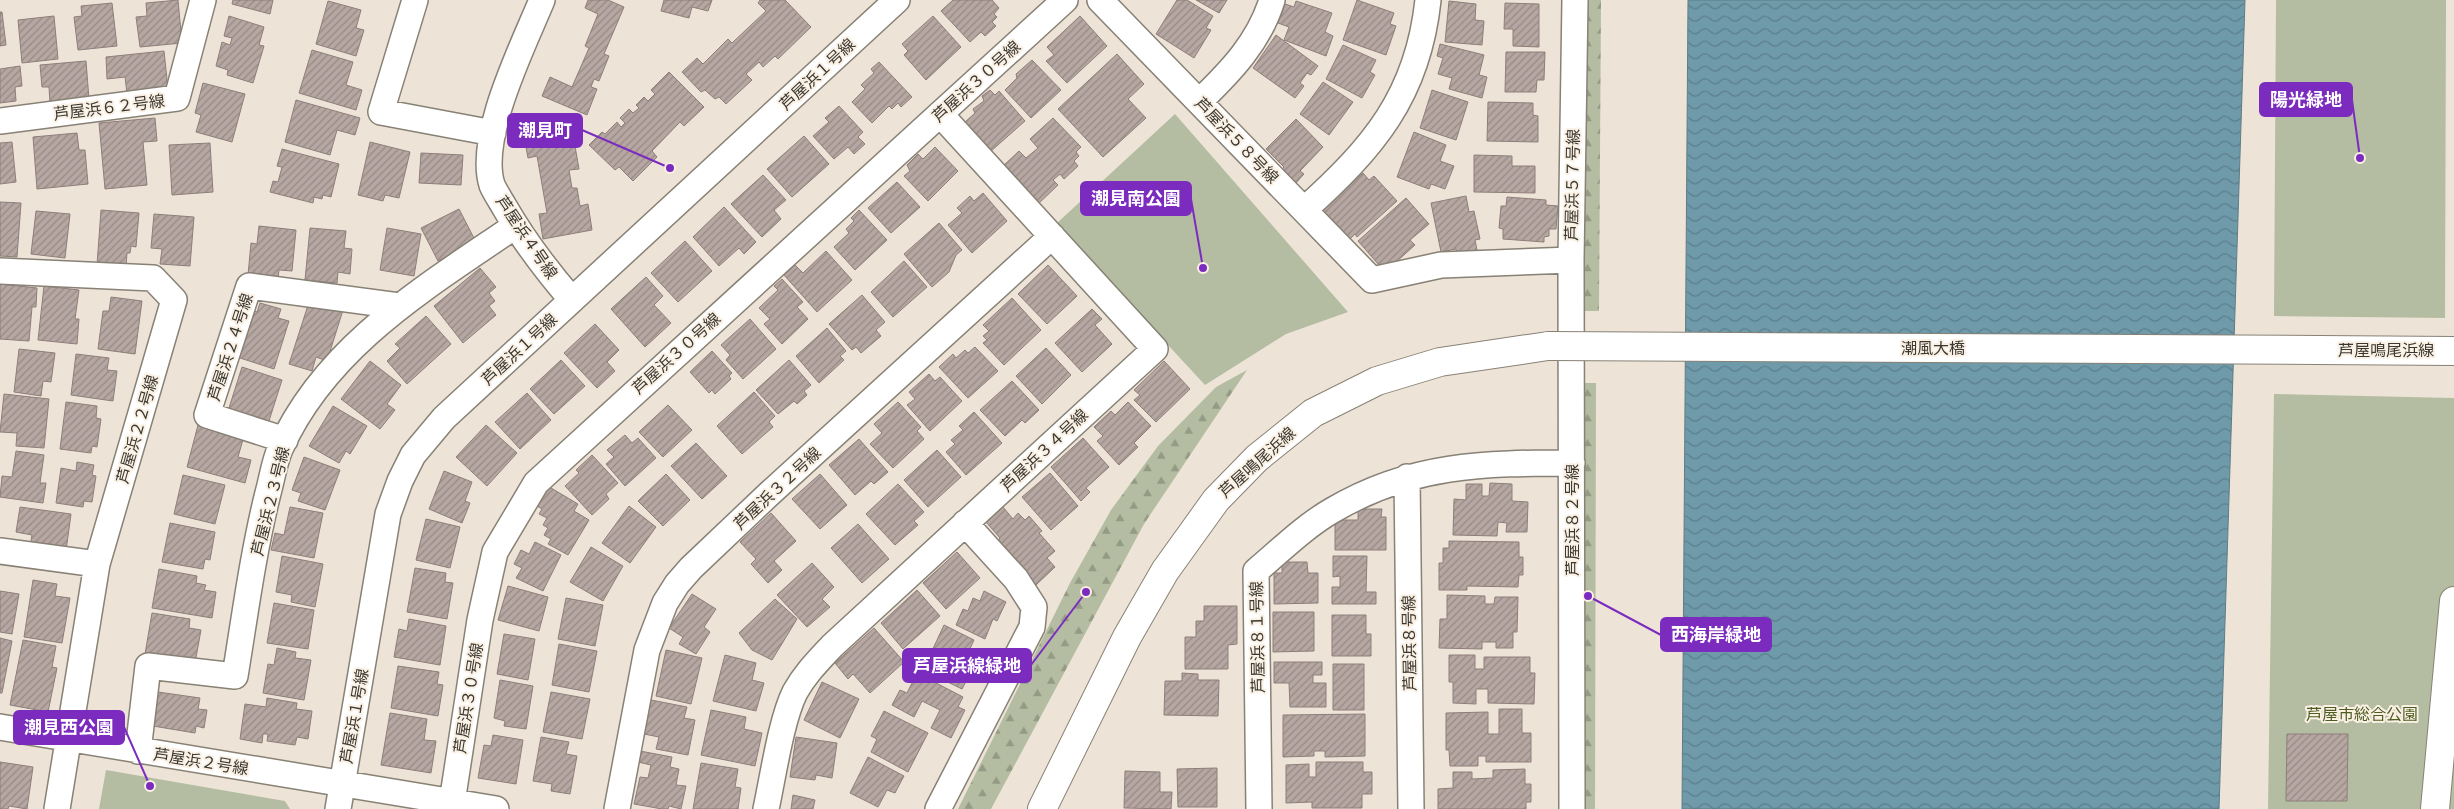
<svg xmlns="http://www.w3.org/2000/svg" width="2454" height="809" font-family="'IBM Plex Sans','Noto Sans JP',sans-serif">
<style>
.forest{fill:url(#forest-firs)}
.park{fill:#b4bda1}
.water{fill:url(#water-waves);stroke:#5f7d86}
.building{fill:url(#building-hatch);stroke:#8e7e7a}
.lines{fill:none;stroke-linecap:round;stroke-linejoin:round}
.minor-casing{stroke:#888175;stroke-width:28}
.major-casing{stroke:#888175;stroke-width:30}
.minor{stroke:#fff;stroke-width:25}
.major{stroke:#fff;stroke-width:28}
.major-bridge-casing{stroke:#888175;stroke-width:30;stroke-linecap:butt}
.major-bridge{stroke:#fff;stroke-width:28}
.labels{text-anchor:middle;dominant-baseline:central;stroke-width:4;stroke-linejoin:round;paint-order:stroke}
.street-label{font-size:16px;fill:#3b3832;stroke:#faf1e4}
.park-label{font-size:16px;fill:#4d5c23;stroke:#faf1e4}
.leader{fill:none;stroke:#7b2cbf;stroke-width:2}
.callout-dot{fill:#7b2cbf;stroke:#faf1e4;stroke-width:2}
.callout{fill:#7b2cbf;stroke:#7b2cbf;stroke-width:2}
.callout-label{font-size:18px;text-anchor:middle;font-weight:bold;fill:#fff}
</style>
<defs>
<pattern id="forest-firs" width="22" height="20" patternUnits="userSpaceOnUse" patternTransform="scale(1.25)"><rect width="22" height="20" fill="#b4bda1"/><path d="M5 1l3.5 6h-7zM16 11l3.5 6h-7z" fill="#949b84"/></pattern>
<pattern id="water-waves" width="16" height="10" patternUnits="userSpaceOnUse" patternTransform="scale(1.25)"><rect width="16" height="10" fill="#6f9aaa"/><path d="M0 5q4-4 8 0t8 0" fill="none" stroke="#5c7f8b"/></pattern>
<pattern id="building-hatch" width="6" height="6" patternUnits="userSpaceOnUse" patternTransform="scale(1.25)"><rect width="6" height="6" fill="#b7a7a2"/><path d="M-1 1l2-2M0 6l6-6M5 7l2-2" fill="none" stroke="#968985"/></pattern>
</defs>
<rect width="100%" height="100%" fill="#ede4d7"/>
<path class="forest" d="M1586,0h15l-2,311h-16z
M1247,370l-103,154 -153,285h-33l112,-226 41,-73 47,-64 58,-59z
M1581,383h15l-1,426h-16z"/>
<path class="park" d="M2276,0h170l-1,318 -171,-2z
M1175,114l173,198 -62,22 -81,51 -149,-161z
M2274,394l180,4v411h-186z
M106,770l179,31 5,8h-191z"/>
<path class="water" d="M1688,0h557l-26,809h-537z"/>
<path class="building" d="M178,0l4,43 -42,4 -4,-30 11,-1 -1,-13z
M233,0h40l-3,14 -38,-10z
M588,0h20l16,7 -20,47 5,2 -10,25 -5,-2 -3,8 6,2 -10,26 -45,-19 8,-19 22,10 17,-39 -4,-2 13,-32 -13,-6z
M664,0h48l-4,11 -16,-4 -3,11 -28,-7z
M760,0h25l26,27 -33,32 -3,-3 -12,11 -4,-5 -13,12 6,6 -26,24 -7,-7 -4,2 -10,-9 -4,2 -19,-20 15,-14 6,6 25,-25 4,4 34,-32 -8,-8z
M953,0h39l7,8 -5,6 3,3 -5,5 4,4 -11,10 -4,-4 -11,10 -29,-31z
M1177,0h10l26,16 -7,12 5,2 -17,28 -38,-24z
M1196,0h31l-8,13z
M1357,0l37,13 -4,11 6,2 -10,29 -43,-15z
M328,1l33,9 -5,18 8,2 -8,26 -40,-12z
M1296,1l36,12 -7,19 8,4 -7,20 -42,-16 5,-13 -11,-4 7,-19 9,3z
M1449,1l27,3 -1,16 9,1 -2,24 -37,-3z
M112,3l5,43 -39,4 -4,-33 8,-1 -1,-10z
M1505,3l34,1v43l-26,-1v-17h-9z
M0,12h2l4,33 -6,1z
M54,16l4,43 -36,4 -4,-43z
M229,16l35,11 -5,18 5,1 -11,37 -26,-8 1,-5 -12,-4 6,-24 8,3 2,-7 -8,-2z
M933,16l28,31 -35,33 -22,-25 4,-4 -6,-7z
M1080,16l27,30 -40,37 -21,-22 8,-6 -7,-8z
M1276,35l42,31 -7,9 -4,-2 -7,10 4,3 -9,12 -42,-30z
M1440,44l44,11 -5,20 8,2 -5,21 -33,-9 3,-11 -14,-4 5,-16 -6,-2z
M1343,45l33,15 -6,12 5,3 -13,23 -36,-19z
M312,50l41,12 -7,23 16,5 -6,20 -57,-17z
M164,51l4,38 -41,4 -2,-16 -18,2 -1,-22z
M1506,52h39l-1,28h-7l-1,12h-31z
M1117,54l27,30 -16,15 18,19 -43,39 -45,-48z
M1032,60l29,30 -30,28 -26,-28 12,-12 -1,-4z
M86,61l3,38 -39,4 -1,-16h-7l-2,-22z
M879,62l33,35 -11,10 -3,-4 -6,6 -3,-3 -17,17 -20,-21 13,-13 -4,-4 13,-12 -3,-4z
M20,66l2,20 -7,1 1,14 -16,2v-34z
M669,72l35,35 -20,19 -4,-4 -28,29 5,6 -24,24 -14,-14 -4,3 -26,-25 13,-13 3,2 12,-12 4,5 4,-4 -5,-5 9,-9 4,4 6,-5 -3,-3 8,-8 4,4 7,-7 -4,-4z
M1323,82l30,20 -24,33 -29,-21z
M203,83l42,11 -13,48 -36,-10 5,-17 -6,-2z
M990,90l5,5 4,-4 26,30 -35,31 -26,-29 11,-10 -2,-4 11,-8 -2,-5z
M1432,90l36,12 -12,38 -36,-12z
M296,100l64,18 -5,17 -18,-5 -7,25 -45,-13z
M1488,102l45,1v12l5,1v26l-51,-1z
M839,106l24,26 -5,5 7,7 -11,10 -6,-7 -14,12 -21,-23 16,-14 -4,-4z
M155,118l2,23 -14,1 4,43 -42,4 -6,-66z
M1053,118l28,29 -5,5 3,4 -5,5 4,5 -14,13 -4,-5 -7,6 5,5 -22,21 -35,-38 18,-17 7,7 12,-10 -8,-9z
M1296,119l27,28 -23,24 4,3 -9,10 -16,-12 5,-5 -18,-18z
M572,129l7,40 -10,1 3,18h5l3,18 8,-2 4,26 -49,9 -4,-25 8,-1 -10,-57 -9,2 -4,-21z
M1414,132l32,13 -6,16 14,5 -9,23 -14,-5 -2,5 -32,-12z
M77,133l2,17h6l3,34 -51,5 -4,-52z
M804,136l25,28 -37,33 -25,-28z
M12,142l4,40 -16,2v-41z
M370,142l40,10 -11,46 -14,-3 -2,6 -25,-6z
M210,143l3,49 -41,3 -3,-50z
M935,147l23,24 -30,30 -24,-25 6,-5 -3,-6 11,-11 5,5z
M282,149l57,15 -8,33 -8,-2 -1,4 -8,-2 -1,6 -43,-11 3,-11 5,1 4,-15 -5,-1z
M421,153l42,2 -2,30 -42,-2z
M1474,155l38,1v10h23v27l-61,-1z
M1363,173l6,7 5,-4 23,25 -40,36 -2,-3 -8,8 -27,-30z
M763,175l23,25 -12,10 7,9 -19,18 -31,-33z
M897,182l23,25 -29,26 -23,-25z
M983,193l24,28 -35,32 -24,-28 14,-12 -5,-5 13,-12 4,5z
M1466,196l3,16 5,-1 6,28 -5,1 2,10 -20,4 -1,-5 -15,3 -10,-49z
M1507,197l39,3v5l12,1 -2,23h-7v7l-5,1v5l-41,-3v-10l-4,-1 2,-22h5z
M1406,198l23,26 -19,16 5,5 -30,27 -27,-31z
M0,202l21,1 -4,54 -17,-1z
M724,207l32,35 -12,12 -5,-6 -20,18 -26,-29z
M459,209l17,33 -38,19 -17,-33z
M101,210l38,3 -3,34 -5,-1 -1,7h-3l-1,14 -29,-2z
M859,210l28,30 -32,30 -21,-23 15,-14 -3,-4 8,-8 -3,-3z
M36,211l34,3 -5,44 -34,-4z
M154,214l40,3 -4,49 -30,-2 2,-15 -11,-1z
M939,223l23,27 -6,5 -7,17 -17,15 -28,-33z
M259,226l37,4 -4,41 -13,-1 -1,8 -30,-3 3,-32 6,1z
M310,228l36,3 -2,17 8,1 -2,25 -12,-2 -1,11 -32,-3z
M387,228l34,6 -7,42 -34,-6z
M685,241l27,30 -34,31 -27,-29z
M826,251l26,29 -35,32 -33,-37 11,-10 8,8z
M904,261l23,26 -34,30 -22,-25z
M1048,265l29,31 -30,28 -29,-30z
M480,268l16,19 -7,6 6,8 -6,5 7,9 -33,28 -29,-37z
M646,277l17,19 -9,9 17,18 -26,24 -34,-38z
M782,279l21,23 -6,5 11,12 -26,25 -18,-20 6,-5 -11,-11 19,-18 -4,-4z
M0,284l37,4 -1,19h-4l-3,34 -29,-2z
M44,286l35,4 -4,29h4l-2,25 -39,-4z
M862,295l23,27 -9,8 5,6 -20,17 -5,-6 -4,3 -23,-26z
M111,297l31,4 -7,53 -37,-5 5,-38h6z
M1012,298l29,32 -37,35 -21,-22 4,-3 -4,-4 6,-5 -6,-6z
M310,299l33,11 -16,51 -11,-4 -4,14 -23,-7z
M260,303l21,6 -3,9 11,3 -15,48 -37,-12 15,-47 5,2z
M1092,309l10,10 -7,6 17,19 -30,28 -27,-29z
M426,316l25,28 -44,40 -20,-23 13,-13 -5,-4z
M750,319l26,30 -33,30 -17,-19 4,-5 -9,-10z
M595,324l24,26 -12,12 8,9 -18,17 -33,-35z
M827,328l19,23 -6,5 4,4 -25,23 -23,-27z
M975,347l23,24 -30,27 -29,-31 14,-13 3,4 9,-8 3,3z
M1046,348l25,27 -29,29 -26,-28z
M19,349l36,4 -4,29 -8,-1 -2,15 -27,-4z
M712,351l20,22 -3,3 2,3 -16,15 -3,-4 -3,3 -19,-21z
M76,354l33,4 -2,12 10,1 -4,30 -42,-6z
M561,360l24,26 -31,28 -24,-25z
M789,360l22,25 -7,6 3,4 -10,9 -3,-3 -16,13 -22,-24z
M370,361l31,24 -14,19 8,6 -15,19 -39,-30z
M1164,361l26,28 -34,33 -22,-22 6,-5 -6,-5z
M242,367l40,13 -14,44 -40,-13z
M929,374l6,7 5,-4 22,24 -32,30 -23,-26 8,-6 -6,-7z
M1012,381l27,29 -14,13 -3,-3 -17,16 -25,-26z
M754,392l21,24 -6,6 4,5 -31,27 -25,-28z
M527,393l24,27 -31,29 -25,-27z
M4,394l45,5 -5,49 -28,-2 1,-13 -17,-1z
M66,402l31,4 -1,12 5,1 -4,28 -5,-1 -1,7 -31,-4z
M898,402l23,25 -4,4 7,8 -31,29 -23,-24 12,-11 -8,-9z
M1128,402l23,24 -17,17 4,4 -19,18 -22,-24 6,-5 -9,-9 17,-16 4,4z
M668,405l24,25 -29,27 -24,-25z
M333,406l34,20 -17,28 -4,-3 -7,12 -30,-17z
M974,412l28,31 -36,32 -20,-23 9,-8 -4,-4 12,-10 -4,-4z
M198,425l46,11 -6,21 13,3 -6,23 -58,-16z
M486,425l31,28 -30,33 -31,-29z
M625,435l7,8 6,-5 18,20 -31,28 -19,-22 8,-7 -7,-7z
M1083,438l26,29 -23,21 4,4 -9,9 -30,-34z
M859,439l29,33 -14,12 -3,-3 -16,14 -26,-30z
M696,443l31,33 -25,23 -31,-33z
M937,450l24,27 -33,30 -24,-27z
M16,451l28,4 -4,28h6l-3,20 -43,-6 2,-21 10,1z
M592,455l26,28 -12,11 3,5 -17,16 -27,-29 14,-13 -3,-3z
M304,457l36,13 -15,40 -27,-9 3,-8 -9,-3z
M77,462l17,3 -2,10 4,1 -4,26 -8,-1 -1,6 -27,-4 5,-35 15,3z
M444,471l28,11 -7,19 5,2 -8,20 -33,-14z
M1050,473l28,33 -27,24 -29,-33z
M666,474l24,26 -27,26 -25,-25z
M820,474l27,31 -27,24 -28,-30z
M183,475l42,10 -10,39 -41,-10z
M1490,483l22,1v17l16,1 -1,30h-21l1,-9 -9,-1 -1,14 -44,-1 1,-36 12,1v-16h16v12h7z
M898,484l26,28 -10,9 4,4 -23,20 -29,-31z
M546,485l32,19 -4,7 15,9 -21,35 -20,-11 3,-5 -7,-4 4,-7 -5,-3 4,-7 -8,-4 3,-5 -8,-5z
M629,506l27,21 -26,36 -28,-20z
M20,507l51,7 -5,37 -36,-5 2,-11 -16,-3z
M290,507l33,6 -9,45 -43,-8 4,-17 9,2z
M1003,507l10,12 5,-6 7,7 4,-4 13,15 -3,2 16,18 -8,7 8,9 -19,18 -39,-43 3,-4 -14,-16z
M1358,509h24l-1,8h5v33h-51v-30h23z
M771,513l25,28 -22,20 8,9 -14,13 -17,-19 5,-5 -16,-17z
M426,519l34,8 -10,41 -34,-8z
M170,523l45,9 -5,28 -5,-1 -2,10 -41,-7z
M858,524l31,35 -27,24 -31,-35z
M1449,541l70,1v15h4v18h-4l-1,12 -51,-1v4h-28v-27h4v-15h6z
M535,542l26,13 -18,36 -27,-13 6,-10 -8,-4 7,-14 8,4z
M591,547l32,19 -20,35 -33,-19z
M957,552l23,26 -34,31 -23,-26z
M282,556l41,8 -8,43 -24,-5 1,-7 -16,-3z
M1333,556h34l-1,36h10v12h-44v-17h8v-11l-7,1z
M1282,562h25l1,11h10v30l-44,1v-31h8z
M812,563l22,24 -12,12 8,8 -23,20 -30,-32z
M415,568l31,5 -1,9 8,1 -6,36 -40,-7z
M159,569l38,7 -1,7 10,2 -2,5 12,2 -4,26 -60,-10z
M33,580l24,4 -2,12 15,2 -8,45 -38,-6z
M508,586l40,11 -9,34 -41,-11z
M917,590l23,26 -37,33 -22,-26z
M0,591l19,3 -7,40 -12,-2z
M984,591l22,11 -9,19 -4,-2 -8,20 -29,-14 7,-16 5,2 5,-13 7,3z
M692,594l24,15 -12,18 6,5 -14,22 -17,-10 4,-7 -14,-9z
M1447,595l38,1v8h9l1,-7h23l-1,35h-4v16h-17v-6h-14v7l-43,-1 1,-29h7z
M566,598l37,7 -8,41 -37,-7z
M775,599l22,20 -25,41 -20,-10 -13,-17z
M274,603l40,7 -6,39 -41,-6z
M1204,606h33v38l-9,1v24h-43v-32h11v-16h8z
M1273,612h41v39l-41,1z
M152,613l38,6 -1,9 12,2 -6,33 -50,-9z
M1332,615h34v19h5v22h-39z
M409,619l37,7 -6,39 -46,-8 5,-28 8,2z
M944,625l30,15 -6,13 10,5 -16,31 -43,-21 8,-17 4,2z
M874,628l30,34 -34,31 -17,-19 -5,5 -13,-16z
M504,634l31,5 -7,41 -31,-6z
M0,638l12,3 -10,52h-2z
M23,640l33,6 -4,21 5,1 -9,44 -38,-7z
M559,644l38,7 -8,41 -37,-7z
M277,648l19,4 -1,6 16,2 -7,40 -41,-7 5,-29 6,1z
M666,650l36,8 -11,46 -35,-8z
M725,655l31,8 -4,17 12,3 -8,28 -43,-10z
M1449,655h26v14h9v-12h46v16h5l-1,31 -46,-1v-14h-12v15l-23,-1v-21h-4z
M1274,662h48v13h-9v8h13v24h-36l-1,-24h-15z
M1333,664h31v46h-31z
M398,666l41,6 -2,12 6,1 -5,31 -47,-8z
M917,673l46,24 -5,10 7,3 -14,28 -20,-10 9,-18 -18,-9 -8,16 -22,-12 8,-15 7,3z
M1182,673l16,1v6h21l-1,36 -54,-1 1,-34h17z
M500,680l33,6 -7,43 -22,-3 1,-5 -11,-3z
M822,682l37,17 -19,39 -36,-18z
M158,692l42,6 -2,11 9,1 -3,18 -8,-2 -1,7 -42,-7z
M551,692l39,7 -8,40 -39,-7z
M267,698l30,5 -1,6 16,2 -4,28 -11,-2 -2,8 -28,-4 1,-7h-5l-1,9 -22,-4 5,-35 21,3z
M651,700l36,7 -3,11 11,2 -7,35 -32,-6 3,-12 -15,-3z
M1499,709h23v24h9v29h-45v-6h-8v10h-28l-1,-16h-3v-37l42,-1v22h11z
M711,710l35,7 -2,12 18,4 -7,33 -54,-11z
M884,711l44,22 -20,39 -37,-20 6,-13 -6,-3z
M390,713l37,6 -3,21 12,1 -5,32 -50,-8z
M1365,714v42l-40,1v-6h-11v5l-31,1v-42z
M2287,734h61l-1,67h-61z
M493,735l30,5 -7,44 -38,-6 6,-33 7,1z
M541,737l28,5 -3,12 11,2 -7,38 -19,-3 1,-7 -19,-3z
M796,737l41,6 -5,35 -16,-3 -1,5 -25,-3z
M640,751l32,6 -2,10 9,2 -3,16 10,1 -5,23 -12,-3 -1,3h-6l-28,-5 6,-27 8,1 3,-13 -13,-3z
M868,757l36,19 -9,17 -8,-3 -9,17 -28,-14z
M0,762l33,5 -6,42 -18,-3 -1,3h-8z
M1316,762h47v10h9v22h-10v14h-50v-6l-26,1v-38l23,-1v13h7z
M701,763l37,6 -3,18 6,1 -3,21h-45z
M1217,768v39h-39l-1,-38z
M1525,769v15h6v18h-5v7h-88v-20l15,-1v-16h19v7l21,-1v-8z
M1125,771l35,1v20h12l-1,17 -47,-1z
M793,795l22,5 -2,9h-22z"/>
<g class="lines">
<g class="minor-casing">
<path id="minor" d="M415,0l-34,112 112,21
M542,0c-19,46 -65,137 -50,185 3,7 9,16 13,23 19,33 42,63 67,92
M1100,0l272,280 69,-15 130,-5 4,-260
M1200,101c31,-30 59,-59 72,-101
M0,121l177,-23 26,-98
M1304,210c69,-62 114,-114 124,-210
M1571,260l1,549
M0,271l153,7 21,22 -77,264 -40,245
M285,440l-78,-25 42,-129 150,20
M1407,477l4,332
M0,551l97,13
M0,727l496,82
M138,751l10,-85 87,10c10,-61 18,-123 33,-183 4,-14 6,-30 12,-44 46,-103 146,-162 235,-223
M338,809l50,-295 12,-33 13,-26 31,-37 453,-418
M451,809l29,-189 15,-68 41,-69 529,-483
M617,809l30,-159 18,-47 12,-19 14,-16 78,-74 283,-258
M766,809c7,-32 15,-89 29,-117 10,-18 23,-31 37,-46l323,-297 -215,-235
M938,809l94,-182 2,-20 -18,-28 -51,-56
M1259,809l-3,-238c25,-21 49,-45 77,-61 78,-46 151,-47 239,-47"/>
</g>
<g class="major-casing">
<path id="major" d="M2318,350l136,1
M1042,809l85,-172 38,-66 51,-71 41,-42 56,-45 64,-32 63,-19 108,-16
M2435,809l19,-208"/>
</g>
<use href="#minor" class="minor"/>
<use href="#major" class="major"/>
<g class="major-bridge-casing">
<path id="major-bridge" d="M1548,346l770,4"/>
</g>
<use href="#major-bridge" class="major-bridge"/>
</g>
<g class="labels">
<g class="street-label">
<text transform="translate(817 74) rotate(-43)">芦屋浜１号線</text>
<text transform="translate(976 81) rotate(-42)">芦屋浜３０号線</text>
<text transform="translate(109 107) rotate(-7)">芦屋浜６２号線</text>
<text transform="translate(1237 140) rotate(46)">芦屋浜５８号線</text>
<text transform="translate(1572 185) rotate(-89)">芦屋浜５７号線</text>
<text transform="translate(527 237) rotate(56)">芦屋浜４号線</text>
<text transform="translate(230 347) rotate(-72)">芦屋浜２４号線</text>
<text x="1933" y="348">潮風大橋</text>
<text transform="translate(519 349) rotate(-43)">芦屋浜１号線</text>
<text x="2386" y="350">芦屋鳴尾浜線</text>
<text transform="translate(676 353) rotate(-42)">芦屋浜３０号線</text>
<text transform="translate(137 429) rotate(-74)">芦屋浜２２号線</text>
<text transform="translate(1044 450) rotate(-43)">芦屋浜３４号線</text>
<text transform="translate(1257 462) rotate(-42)">芦屋鳴尾浜線</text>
<text transform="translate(777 488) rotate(-43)">芦屋浜３２号線</text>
<text transform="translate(270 501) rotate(-76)">芦屋浜２３号線</text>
<text transform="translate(1572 520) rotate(-90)">芦屋浜８２号線</text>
<text transform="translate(1257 637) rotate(-91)">芦屋浜８１号線</text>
<text transform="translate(1409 643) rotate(-91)">芦屋浜８号線</text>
<text transform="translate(468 698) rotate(-81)">芦屋浜３０号線</text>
<text transform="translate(354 716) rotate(-80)">芦屋浜１号線</text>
<text transform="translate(201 761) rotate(9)">芦屋浜２号線</text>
</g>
<g class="park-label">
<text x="2362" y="714">芦屋市総合公園</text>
</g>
</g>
<path class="leader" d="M2360 158L2352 100M670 168L582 130M1203 268L1191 199M1588 596L1661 635M1086 592L1031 665M150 786L124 727"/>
<g class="callout-dot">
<circle cx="2360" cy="158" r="5"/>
<circle cx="670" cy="168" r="5"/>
<circle cx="1203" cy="268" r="5"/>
<circle cx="1588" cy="596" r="5"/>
<circle cx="1086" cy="592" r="5"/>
<circle cx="150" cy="786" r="5"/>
</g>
<g class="callout">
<rect x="2260" y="83" width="92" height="33" rx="5"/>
<rect x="508" y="114" width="74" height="33" rx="5"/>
<rect x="1081" y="182" width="110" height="33" rx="5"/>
<rect x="1661" y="618" width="110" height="33" rx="5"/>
<rect x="903" y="649" width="128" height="33" rx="5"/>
<rect x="14" y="711" width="110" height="33" rx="5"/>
</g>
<g class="callout-label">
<text x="2306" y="106">陽光緑地</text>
<text x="545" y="137">潮見町</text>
<text x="1136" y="205">潮見南公園</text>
<text x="1716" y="641">西海岸緑地</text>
<text x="967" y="672">芦屋浜線緑地</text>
<text x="69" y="734">潮見西公園</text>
</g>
</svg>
